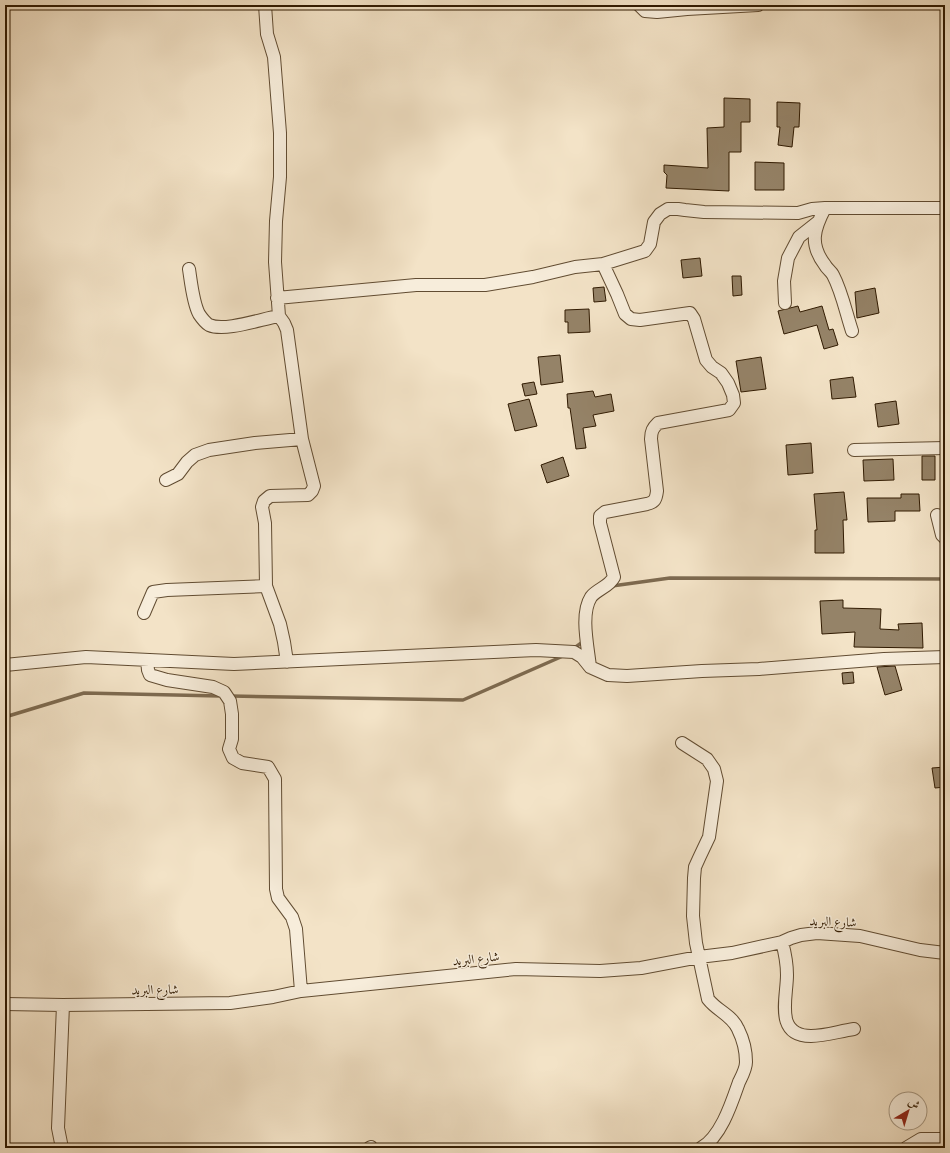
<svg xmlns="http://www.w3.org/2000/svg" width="950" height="1153" font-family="'IM FELL Double Pica',Amiri,serif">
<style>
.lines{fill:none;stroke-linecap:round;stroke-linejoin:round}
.stream{stroke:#7d6a50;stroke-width:3.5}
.building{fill:#958368;stroke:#301a01}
.minor-casing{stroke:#614c32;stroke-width:14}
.minor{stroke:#f7eddb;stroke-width:12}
.labels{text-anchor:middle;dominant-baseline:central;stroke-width:3;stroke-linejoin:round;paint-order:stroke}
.street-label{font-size:13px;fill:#301a01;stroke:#f7eddb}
</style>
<rect width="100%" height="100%" fill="#f3e3c7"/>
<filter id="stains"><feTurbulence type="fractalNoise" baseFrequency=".005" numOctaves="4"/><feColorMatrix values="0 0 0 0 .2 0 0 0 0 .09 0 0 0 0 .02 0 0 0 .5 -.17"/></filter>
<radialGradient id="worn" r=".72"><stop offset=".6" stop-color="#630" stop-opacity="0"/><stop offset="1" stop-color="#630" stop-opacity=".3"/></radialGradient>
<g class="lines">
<path class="stream" d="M612,586l58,-8 275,1
M573,649l11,-8
M231,696l232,4 100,-44
M5,717l79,-24 136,3"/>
</g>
<path class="building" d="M724,98l26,1v23h-9v30h-12v39l-63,-3 1,-13 -3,-3v-7l44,3 -1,-40 17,-1z
M777,102l23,1 -1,24h-5l-2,20 -14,-2 2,-18h-3z
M755,162l29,1v27h-29z
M700,258l2,18 -19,2 -2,-18z
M732,276h9l1,19 -9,1z
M604,287l2,14 -12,1 -1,-14z
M875,288l4,25 -22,5 -2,-26z
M798,306l2,6 22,-6 7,24 4,-1 5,16 -14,4 -7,-24 -33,9 -6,-23z
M589,309l1,23 -22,1v-11h-3v-12z
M560,355l3,27 -22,3 -3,-28z
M761,357l5,32 -25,3 -5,-31z
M853,377l3,20 -24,2 -2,-19z
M534,382l3,12 -12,2 -3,-12z
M593,391l2,6 16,-3 3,17 -21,4 3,11 -13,2 3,20 -10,1 -6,-41h-2l-1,-14z
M529,399l8,27 -22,5 -7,-27z
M896,401l3,23 -21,3 -3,-23z
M811,443l2,30 -25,2 -2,-30z
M922,456h13v24h-13z
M563,457l6,19 -22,7 -6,-18z
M893,459l1,21 -30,1 -1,-21z
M844,492l3,28h-4l1,33h-29v-23h2l-3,-36z
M901,494h18l1,17h-25v10l-27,1 -1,-24h34z
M843,600v8l38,1 -1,20 19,1 -1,-6 24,-1 1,25 -69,-1 1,-15 -33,2 -2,-33z
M895,666l7,24 -17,5 -8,-28z
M853,672l1,11 -11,1 -1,-11z
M945,767v20l-10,1 -3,-20z"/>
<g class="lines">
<g class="minor-casing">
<path id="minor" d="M265,5l2,29 7,23 6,76v44l-4,44 -1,41 4,54 5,7 3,7 15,109 12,47 -2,5 -4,4 -38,1 -6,5 -2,6 3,16 1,63 14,38 4,18 3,20
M639,5l6,6 12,1 30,-3 71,-4
M825,208c-11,21 -16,36 0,57 2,4 6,6 8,10 9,17 13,38 19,56
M189,269c2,13 4,34 10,45 2,3 7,9 10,11 16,7 52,-6 70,-9
M277,298l139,-13h69l48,-8 42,-10 28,-3 42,-13 5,-7 4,-22 6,-8 8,-5h10l7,1 19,2 94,1 14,-4 13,-1h120
M785,303l-1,-22 4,-23 11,-21 19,-15
M854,450l91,-2
M166,480l12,-6 9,-12 8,-7 14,-5 46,-7 47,-4
M937,515l5,20 3,3
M144,613l9,-21 14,-2 99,-4
M147,660l1,10 2,5 17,5 46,7 11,5 6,9 2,13v25l-3,10 4,9 9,5 26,4 7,12 1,110 2,9 14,19 4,12 5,62
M5,665l81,-8 148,7 302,-14 38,2 8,5 8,10 18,8 19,1 75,-5 57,-2 125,-10 61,-2
M590,667c-2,-20 -10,-53 1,-70 6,-8 18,-10 23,-20l-14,-54v-7l5,-4 42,-8c8,-2 9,-5 10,-13l-6,-52c0,-8 2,-11 7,-16l71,-13 5,-7 -1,-8 -5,-12 -7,-10 -9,-6 -6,-7 -12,-41 -4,-6 -50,7 -9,-1 -6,-5 -8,-20 -14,-30
M682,743l25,16 7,10 3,12 -8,56 -9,19 -5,11 -1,11 -1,38 3,27 12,56c9,12 24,16 30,30 5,10 8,22 8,33 0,7 -4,14 -7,20 -7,20 -18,55 -38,66
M782,942c3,11 5,22 5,33 0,23 -13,61 24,61 14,0 29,-5 43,-7
M5,1004l58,1 167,-2 43,-6 28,-6 215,-22 84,2 41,-3 58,-11 33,-4 50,-11 9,-4 10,-3 16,-2 43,3 60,14 25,3
M62,1148l-4,-20 5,-123
M369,1148l2,-1
M906,1148l15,-9h24"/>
</g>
<use href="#minor" class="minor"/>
</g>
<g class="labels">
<g class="street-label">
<text transform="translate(833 922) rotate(2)">شارع البريد</text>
<text transform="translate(476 959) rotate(-6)">شارع البريد</text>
<text transform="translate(155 990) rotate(-1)">شارع البريد</text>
</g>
</g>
<rect width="950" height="1153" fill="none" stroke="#f3e3c7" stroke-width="20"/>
<rect x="6" y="6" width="938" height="1141" fill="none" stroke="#301a01" stroke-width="2"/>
<rect x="10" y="10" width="930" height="1133" fill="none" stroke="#301a01"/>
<g transform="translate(908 1111) rotate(38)"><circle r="19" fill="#f7eddb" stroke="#a79984"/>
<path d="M0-3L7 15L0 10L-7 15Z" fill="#8f2418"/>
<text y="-6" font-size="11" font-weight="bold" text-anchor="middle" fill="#301a01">ش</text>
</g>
<rect width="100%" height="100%" filter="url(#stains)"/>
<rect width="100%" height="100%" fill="url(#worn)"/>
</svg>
